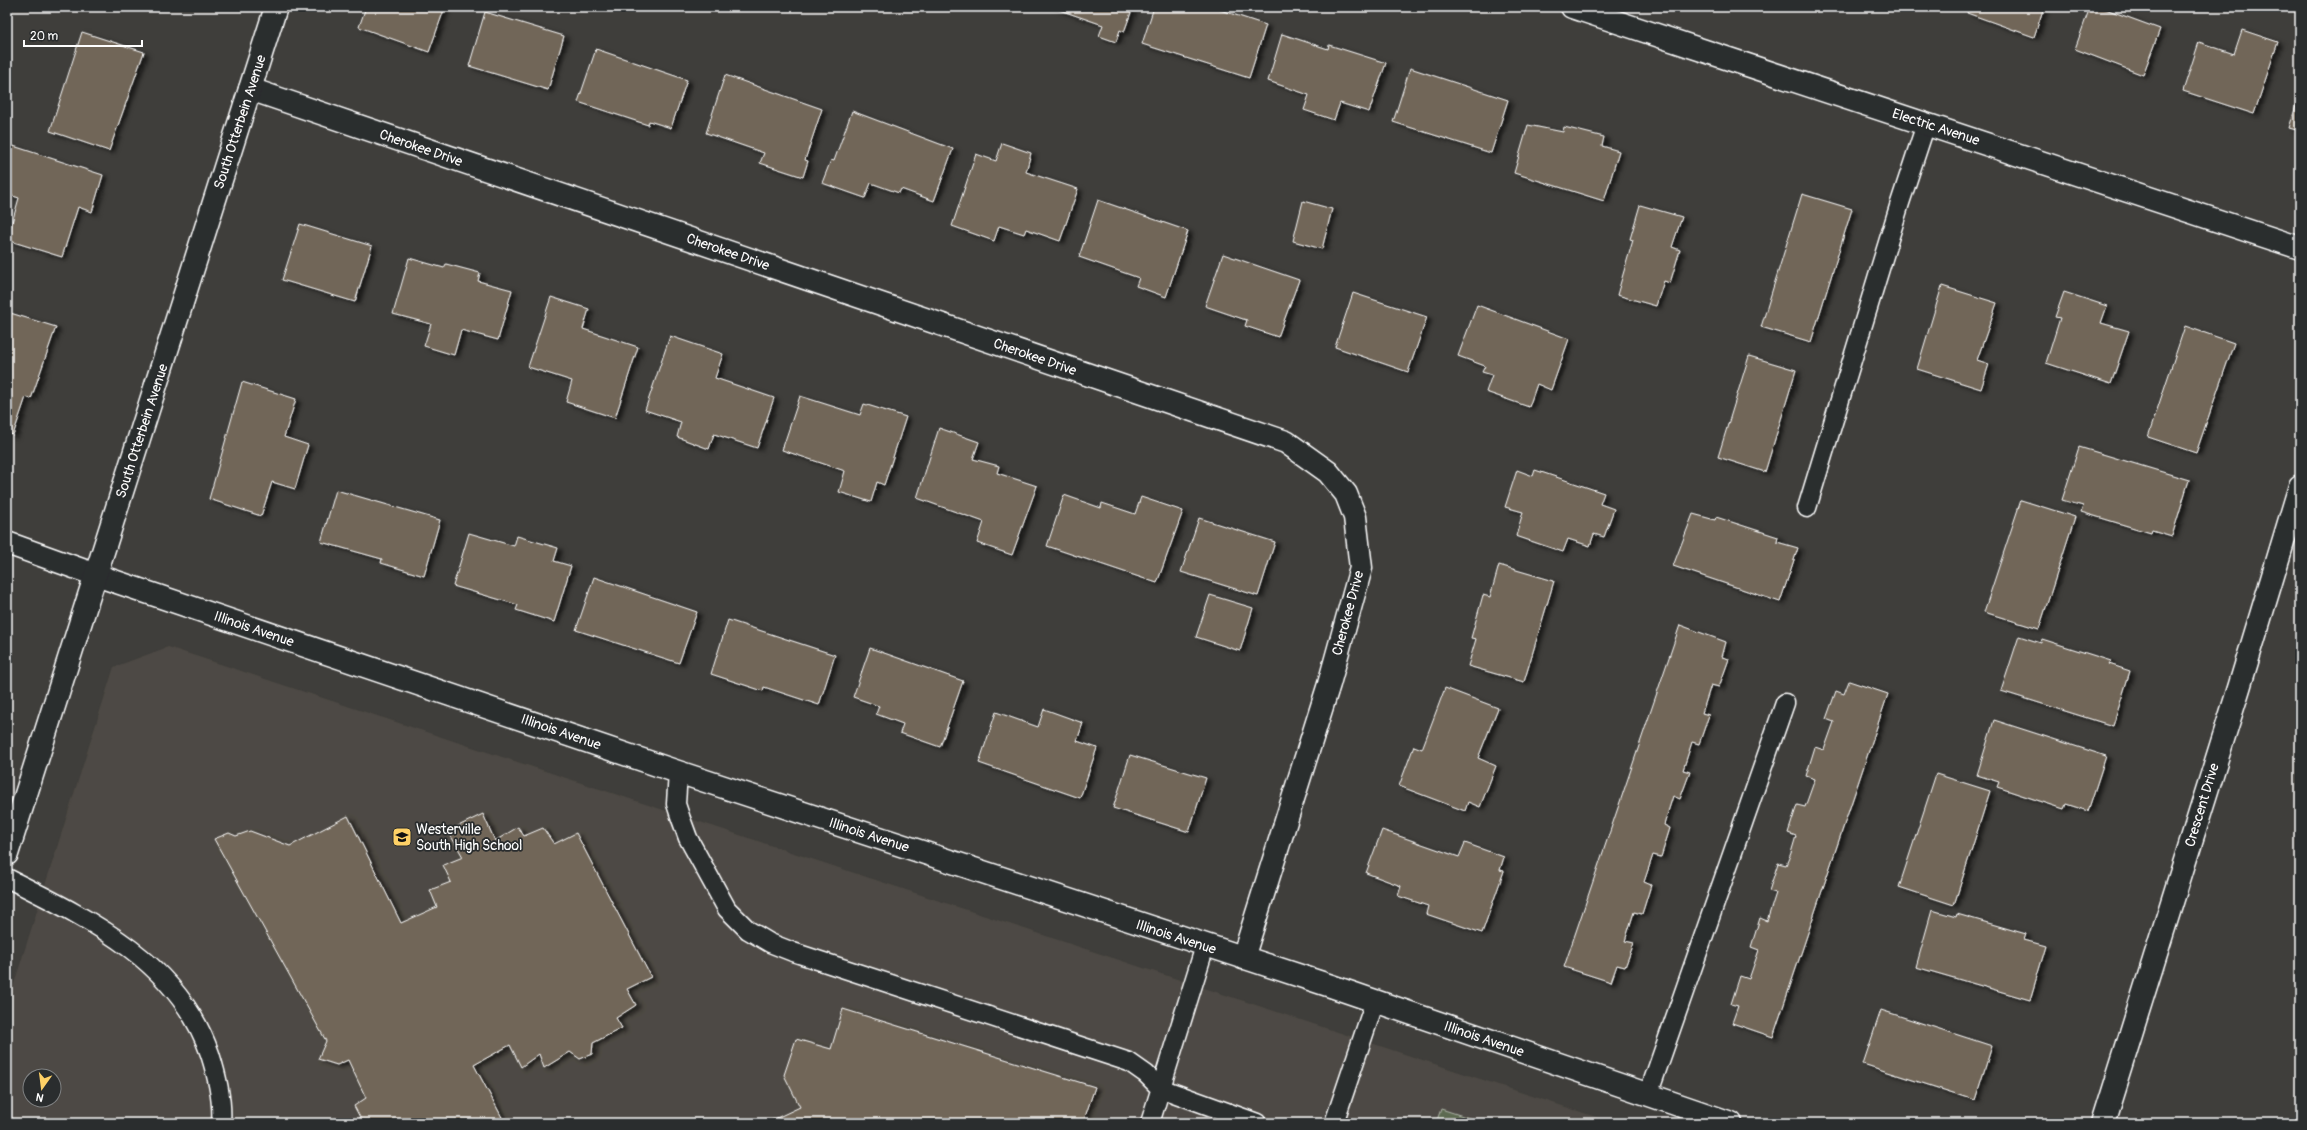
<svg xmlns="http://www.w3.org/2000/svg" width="2307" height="1130" font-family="Pangolin,sans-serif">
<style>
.built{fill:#4e4a44;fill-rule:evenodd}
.green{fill:#5d6a51;stroke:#aeb4a8}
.building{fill:#716658;stroke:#fff;filter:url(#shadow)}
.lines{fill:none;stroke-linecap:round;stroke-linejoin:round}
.lane-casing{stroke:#fff;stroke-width:21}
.street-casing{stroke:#fff;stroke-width:25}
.secondary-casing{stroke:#fff;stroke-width:25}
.lane{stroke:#2a2d2e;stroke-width:18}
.street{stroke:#2a2d2e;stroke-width:22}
.secondary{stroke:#2a2d2e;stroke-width:22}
.labels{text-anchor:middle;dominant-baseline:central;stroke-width:3.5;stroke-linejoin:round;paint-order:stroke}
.street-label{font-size:14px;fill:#fff;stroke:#2a2d2e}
.poi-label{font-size:14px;fill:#fff;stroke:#2a2d2e;text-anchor:start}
</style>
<defs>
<filter id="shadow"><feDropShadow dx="4.5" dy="2.5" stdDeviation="2" flood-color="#0009"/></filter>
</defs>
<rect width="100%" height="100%" fill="#3f3e3b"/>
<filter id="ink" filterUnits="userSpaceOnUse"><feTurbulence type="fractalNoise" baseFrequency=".025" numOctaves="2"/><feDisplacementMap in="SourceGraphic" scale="8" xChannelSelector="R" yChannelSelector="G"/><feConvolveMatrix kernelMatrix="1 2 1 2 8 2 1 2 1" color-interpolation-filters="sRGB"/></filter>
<g filter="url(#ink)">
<path class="built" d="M168,647l1446,476h-1607v-117l107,-339zM30,1076h24v24h-24z"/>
<path class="green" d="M1441,1109l44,14h-49z"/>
<path class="building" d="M366,7h79l-16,45 -70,-25z
M1051,7h82l-9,25 -4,-2 -4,12 -17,-6 4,-11z
M1154,7h57l55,18 -17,53 -107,-34z
M1969,7h75l-10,30 -67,-24z
M2090,7h10l60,22 -17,46 -68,-26z
M485,12l79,24 -16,54 -79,-24z
M2242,30l36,12 -24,72 -71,-23 16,-49 35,12z
M82,32l62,20 -35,99 -59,-20z
M1282,34l46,15 1,-4 57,18 -17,49 -29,-9 -6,17 -30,-10 5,-15 -41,-14z
M596,49l91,31 -16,48 -22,-7 -1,4 -70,-23z
M1410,68l98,32 -17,53 -98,-31z
M725,75l97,34 -17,51 3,1 -5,16 -43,-14 4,-10 -58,-20z
M2300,93v38l-11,-3z
M852,111l101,38 -19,52 -33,-12 -2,4 -28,-10 -6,15 -43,-15 9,-23 3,1z
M1528,125l35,7 1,-5 40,10 -2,9 17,5 -15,50 -90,-28z
M1002,143l29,10 -5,19 52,17 -18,52 -34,-12 -2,5 -25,-8 -5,15 -42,-15 24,-72 20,7z
M7,144l96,31 -11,37 -14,-5 -16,50 -55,-17 12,-42 -12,-4z
M1802,194l50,15 -41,133 -50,-15z
M1098,200l90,31 -22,66 -30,-11 3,-8 -60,-21z
M1303,201l29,8 -10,40 -29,-8z
M1640,205l42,12 -10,30 8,3 -10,33 -6,-2 -8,25 -39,-11 16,-55 -3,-1z
M300,224l72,22 -17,56 -73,-22z
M1223,254l76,26 -21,57 -33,-11 2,-6 -4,-1 -38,-13z
M409,258l35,10 2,-4 34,9 -2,8 34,9 -14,50 -37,-10 -7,25 -30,-9 7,-22 -38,-10z
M1942,286l55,17 -20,57 12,4 -8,25 -64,-20z
M2064,292l43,14 -6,17 28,8 -18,53 -65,-21 14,-45 -5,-1z
M1353,293l74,24 -19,55 -73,-25z
M551,297l38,12 -6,20 55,18 -23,71 -49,-16 6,-21 -44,-14z
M1477,305l92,34 -18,51 -14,-6 -8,23 -43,-15 6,-17 -10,-3 3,-6 -27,-10z
M7,312l49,15 -25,72 -5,-2 -13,38 -6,-2z
M2185,326l49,17 -38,110 -48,-16z
M670,336l53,18 -8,24 59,20 -17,50 -43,-14 -5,15 -32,-12 4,-15 -36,-12z
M1749,356l47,14 -31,102 -47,-15z
M242,382l54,17 -12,38 24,8 -13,44 -23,-7 -11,34 -52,-17z
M800,396l60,19 4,-11 42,13 -22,68 -7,-3 -6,20 -32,-10 6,-21 -63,-21z
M939,428l40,14 -6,17 26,7 -2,7 40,13 -25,69 -35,-12 7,-21 -67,-24z
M2079,447l110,33 -17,56 -20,-6 -1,3 -70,-21 2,-6 -21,-6z
M1517,470l16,6 2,-6 69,23 -4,11 14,5 -10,28 -10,-3 -4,12 -22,-7 -5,13 -47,-16 7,-24 -18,-5z
M336,490l104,30 -16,56 -43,-13 1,-4 -61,-17z
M1064,495l37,13 1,-5 33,11 6,-17 42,14 -26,72 -110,-37z
M2021,500l54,17 -36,112 -55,-17z
M1693,514l22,6 1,-3 62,20 -1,5 21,6 -18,54 -107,-36z
M1199,518l76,24 -17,54 -77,-24z
M469,533l45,13 3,-10 41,12 -4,13 17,5 -17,56 -38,-12 2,-5 -65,-19z
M1499,565l55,16 -30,101 -56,-16 8,-27 -5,-1 12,-43 7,2z
M594,577l103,35 -18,51 -103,-33z
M1210,595l43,13 -13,43 -44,-14z
M728,620l107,35 -16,50 -55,-18 -1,4 -52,-17z
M1680,625l46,17 -4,15 7,2 -10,28 -8,-2 -9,28 7,2 -10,29 -7,-2 -9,28 7,2 -10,27 -7,-3 -6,19 -3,10 6,3 -9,29 -8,-2 -9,27 7,3 -9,29 -8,-2 -9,29 9,2 -9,24 -8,-2 -6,17 -47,-15z
M2019,636l22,7 1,-4 69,22 -2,3 21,7 -17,55 -112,-35z
M870,648l93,33 -23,66 -40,-14 3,-9 -27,-10 3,-8 -26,-9z
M1849,681l39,13 -115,343 -41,-14 6,-17 -7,-2 9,-28 9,3 10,-29 -8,-3 9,-29 7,3 9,-28 -7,-2 9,-28 8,2 5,-12 5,-17 -8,-3 9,-28 8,2 10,-28 -9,-3 9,-29 9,3 10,-28 -8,-3 10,-28 8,3z
M1445,688l53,20 -20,50 18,8 -16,41 -12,-5 -3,9 -66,-25 15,-40 8,3z
M1044,709l39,14 -6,18 20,7 -17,50 -101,-35 17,-51 42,15z
M1994,720l112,36 -18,55 -22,-7 -2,5 -67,-22 2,-5 -22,-7z
M1130,755l76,23 -17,54 -76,-24z
M1936,774l54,17 -36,114 -55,-18z
M483,814l12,27 23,-14 6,9 19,-8 11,16 22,-11 75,144 -24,12 9,16 -20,13 6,10 -29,15 -1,11 -12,5 -10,-7 -26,16 -5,-14 -18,13 -11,-22 -36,20 31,58h-142l-9,-17 12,-8 -18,-38 -11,5 -19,-6 8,-18 -112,-202 15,-6 7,3 14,-5 40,15 58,-30 53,107 36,-16 -7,-17 21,-8 -8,-17 20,-8 -15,-26z
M1382,830l77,27 6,-14 39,14 -4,13 4,1 -22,62 -56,-19 2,-8 -30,-10 3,-10 -35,-13z
M1932,910l24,7 1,-3 69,20 -2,6 22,6 -16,54 -114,-33z
M843,1009l252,78 -12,36h-317l34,-16 -16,-32 12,-36 35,10z
M1881,1010l111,36 -17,54 -112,-36z"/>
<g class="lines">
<g class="lane-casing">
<path id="lane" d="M1807,508l93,-305 26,-79
M678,772l-2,32 5,15 7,19 39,71 21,21 22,13 23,9 336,110 17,12 14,14 97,35
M7,878c82,41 171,83 203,176 7,22 13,46 11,69
M1648,1095l137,-392
M1150,1123l55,-177
M1334,1123l41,-122"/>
</g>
<g class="street-casing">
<path id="street" d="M1572,7l728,241
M250,89l1036,353 42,30 18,22 9,23 6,51 -32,116 -86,274
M7,543l89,32 582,197 653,214 400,137
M2103,1123l136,-435 61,-202"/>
</g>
<g class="secondary-casing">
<path id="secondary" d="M7,854l269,-847"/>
</g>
<use href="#lane" class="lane"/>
<use href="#street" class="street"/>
<use href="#secondary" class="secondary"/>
</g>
</g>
<defs>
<g id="school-square" transform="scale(1)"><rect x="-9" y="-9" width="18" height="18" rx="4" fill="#ffd166" stroke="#2a2d2e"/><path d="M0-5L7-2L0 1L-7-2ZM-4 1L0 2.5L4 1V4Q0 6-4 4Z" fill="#111"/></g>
</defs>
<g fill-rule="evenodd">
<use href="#school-square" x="402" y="837"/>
</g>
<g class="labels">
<g class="street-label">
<text transform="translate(240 122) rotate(-72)">South Otterbein Avenue</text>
<text transform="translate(1936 127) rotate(18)">Electric Avenue</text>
<text transform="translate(421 148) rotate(19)">Cherokee Drive</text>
<text transform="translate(728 252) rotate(19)">Cherokee Drive</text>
<text transform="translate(1035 357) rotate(19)">Cherokee Drive</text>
<text transform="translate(142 431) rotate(-72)">South Otterbein Avenue</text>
<text transform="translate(1348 613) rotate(-75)">Cherokee Drive</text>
<text transform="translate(254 629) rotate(19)">Illinois Avenue</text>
<text transform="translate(561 732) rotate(19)">Illinois Avenue</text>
<text transform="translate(2202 805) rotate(-73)">Crescent Drive</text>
<text transform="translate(869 835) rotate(18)">Illinois Avenue</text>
<text transform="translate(1176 937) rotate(18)">Illinois Avenue</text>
<text transform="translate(1484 1039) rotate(19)">Illinois Avenue</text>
</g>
<g class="poi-label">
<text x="416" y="829">Westerville<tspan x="416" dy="16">South High School</tspan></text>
</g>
</g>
<rect width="2307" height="1130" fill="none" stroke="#2a2d2e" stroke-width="24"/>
<rect x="12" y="12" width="2283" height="1106" fill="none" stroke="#fff" stroke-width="1.5" filter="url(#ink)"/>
<g transform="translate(42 1088) rotate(194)"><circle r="19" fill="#2a2d2e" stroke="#7f8182"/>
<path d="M0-3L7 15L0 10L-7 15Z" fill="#ffd166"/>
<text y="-6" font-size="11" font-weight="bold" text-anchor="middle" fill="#ffffff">N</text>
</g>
<path d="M24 40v6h118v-6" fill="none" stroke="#ffffff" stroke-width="2"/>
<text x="30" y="40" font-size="12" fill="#ffffff" stroke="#2a2d2e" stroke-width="3" paint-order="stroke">20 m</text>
</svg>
